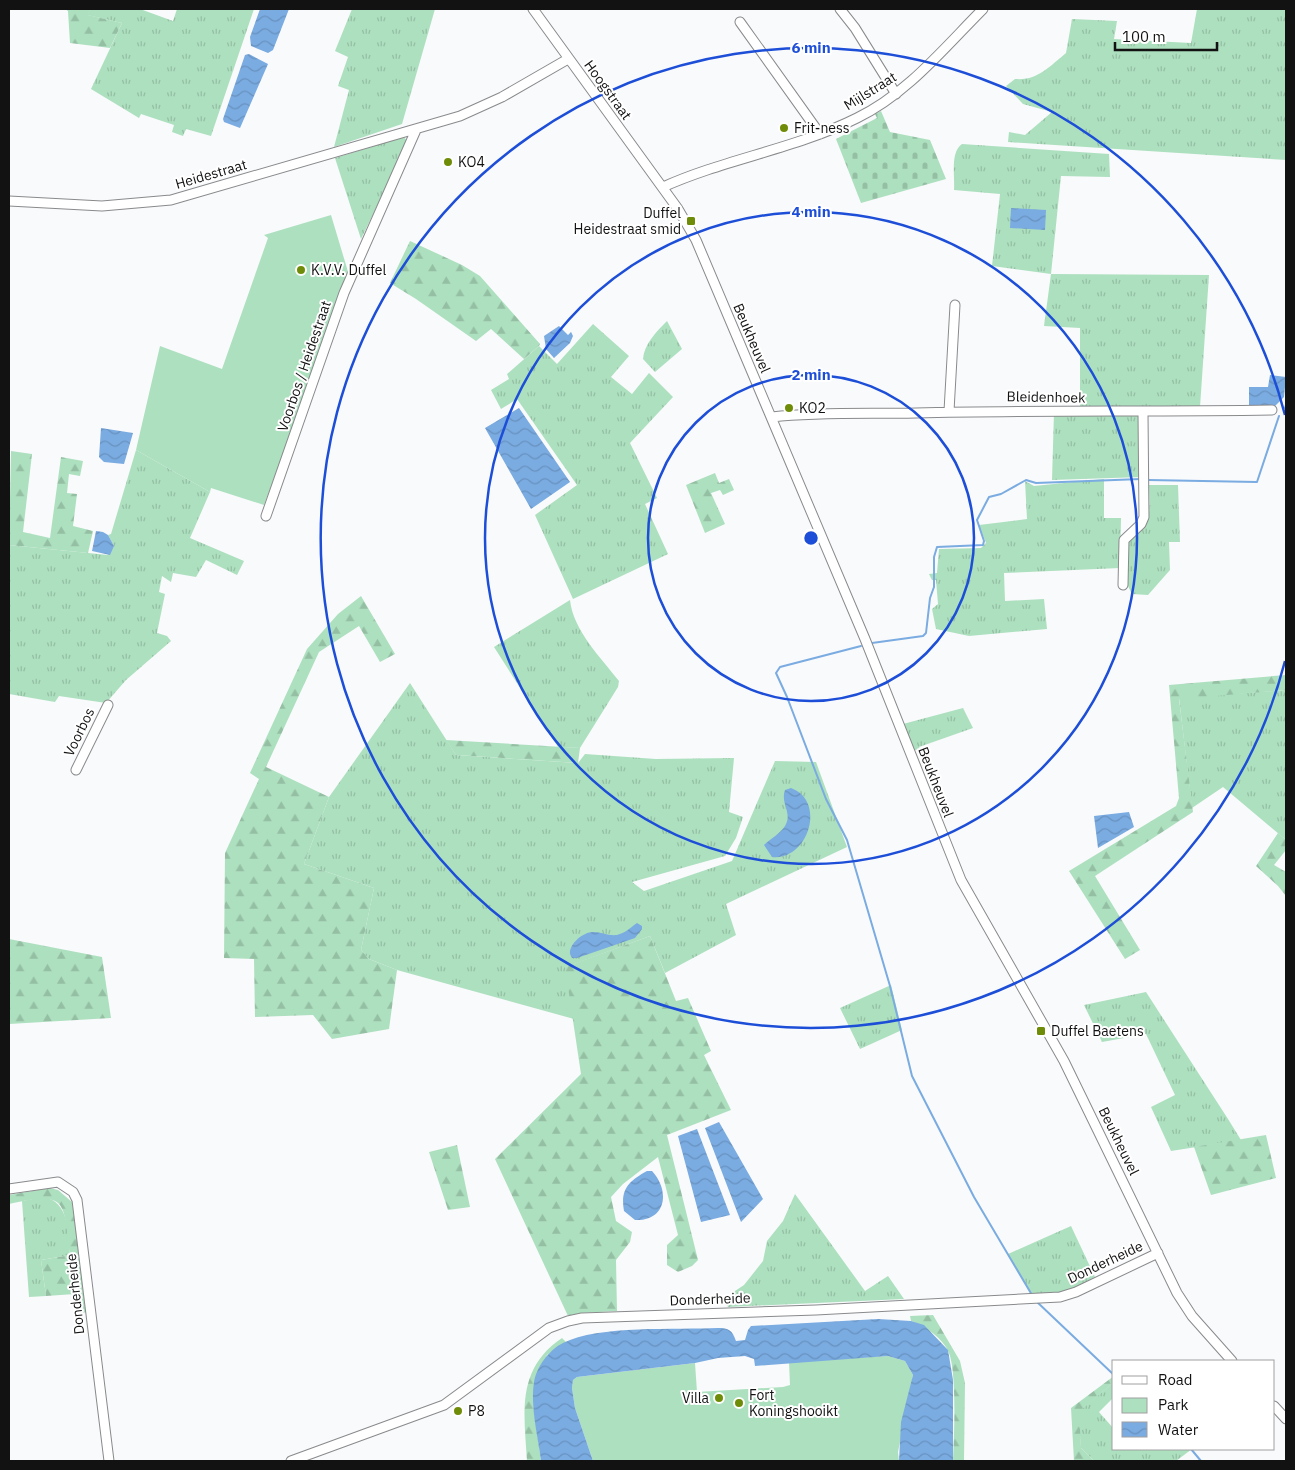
<svg xmlns="http://www.w3.org/2000/svg" width="1295" height="1470" font-family="'IBM Plex Sans',sans-serif">
<style>
.grass{fill:url(#grass-tufts)}
.forest{fill:url(#forest-firs)}
.cemetery{fill:url(#cemetery-stones)}
.park{fill:#ade0bf}
.water{fill:url(#water-waves)}
.lines{fill:none;stroke-linecap:round;stroke-linejoin:round}
.stream{stroke:#7aabe1;stroke-width:2}
.minor-casing{stroke:#898a8c;stroke-width:11}
.minor{stroke:#fff;stroke-width:9}
.ring{fill:none;stroke:#1d4ed8;stroke-width:2.5}
.poi-dot{fill:#6f8c08;stroke:#fff;stroke-width:2}
.labels{text-anchor:middle;dominant-baseline:central;stroke-width:4;stroke-linejoin:round;paint-order:stroke}
.street-label{font-size:14px;fill:#121213;stroke:#fff}
.poi-label{font-size:14px;fill:#121213;stroke:#fff;text-anchor:start}
.centre{fill:#1d4ed8;stroke:#fff;stroke-width:2.5}
.ring-label{font-size:15px;text-anchor:middle;font-weight:bold;fill:#1d4ed8;stroke:#fff;stroke-width:4;stroke-linejoin:round;paint-order:stroke}
</style>
<defs>
<pattern id="grass-tufts" width="24" height="20" patternUnits="userSpaceOnUse" patternTransform="scale(1.25)"><rect width="24" height="20" fill="#ade0bf"/><path d="M3 7l-1-3M5 7V3M7 7l1-3M15 17l-1-3M17 17v-4M19 17l1-3" fill="none" stroke="#94bfa3"/></pattern>
<pattern id="forest-firs" width="22" height="20" patternUnits="userSpaceOnUse" patternTransform="scale(1.25)"><rect width="22" height="20" fill="#ade0bf"/><path d="M5 1l3.5 6h-7zM16 11l3.5 6h-7z" fill="#94bfa3"/></pattern>
<pattern id="cemetery-stones" width="16" height="16" patternUnits="userSpaceOnUse" patternTransform="scale(1.25)"><rect width="16" height="16" fill="#ade0bf"/><path d="M2 7V4a2 2 0 0 1 4 0v3zM10 15v-3a2 2 0 0 1 4 0v3z" fill="#94bfa3"/></pattern>
<pattern id="water-waves" width="16" height="10" patternUnits="userSpaceOnUse" patternTransform="scale(1.25)"><rect width="16" height="10" fill="#7aabe1"/><path d="M0 5q4-4 8 0t8 0" fill="none" stroke="#6892c0"/></pattern>
</defs>
<rect width="100%" height="100%" fill="#f9fafc"/>
<path class="grass" d="M90,9h50l33,12 4,-12h77l-43,127 -25,-7 -3,7 -11,-4 2,-7 -33,-11 -2,4 -48,-29 31,-66 -35,-8z
M352,9h83l-33,115 -68,23 15,-57 -11,-4 10,-29 -13,-6z
M1197,9h89v151l-278,-18 1,-10 16,3 27,-23 -29,-8 -17,-18 9,-7c22,2 34,-12 51,-26l6,-34 45,2 -3,18 77,4z
M404,137l4,5 -47,97 -26,-81z
M962,144l147,10 1,23 -49,-1 -10,98 158,1 -9,132 -120,1v-80l-36,-2 7,-52 -59,-8 8,-72 -46,-4c1,-14 -4,-38 8,-46z
M667,321l15,28 -27,23 -12,-13c1,-15 14,-28 24,-38z
M593,324l36,32 -18,21 21,17 17,-21 24,24 -43,46 27,55 -12,6 23,50 -95,45 -38,-84 42,-30 -60,-86 -16,10 -10,-19 18,-11 -2,-5 32,-28 18,18z
M1054,412l83,3 4,5 1,57 -90,3z
M136,450l74,42 -20,46 54,23 -7,14 -31,-15 -10,17 -23,-4 -2,9 -9,-6 -3,16 6,2 -8,39 10,3 4,5 -45,39 -20,23 -47,-7 -4,6 -46,-8v-149l99,10 6,-9 -6,-11 3,-1z
M1104,479v39h17l-1,50 -116,5 1,28 39,-2 3,30 -78,7 -33,-7 -4,-20 6,-5 -2,-24h-4l-3,-6 8,-1 2,-24 42,-1 5,-5 -7,-18 48,-6 -2,-38 9,5z
M1149,485h29l2,57h-11l1,28 -22,25 -16,-1 -5,-10 1,-44c24,-21 22,-23 21,-55z
M570,600c3,30 31,58 49,81l-1,6 -38,61 -22,-1 -64,-100z
M410,683l46,72 122,8 7,-9 71,5 78,-1 -5,54 14,5 -7,21 -11,18 -93,26 12,9 88,-30 43,-100 41,1 31,85 -121,57 10,31 -71,38 -15,-37 -84,31 8,52 -177,-49 -28,-11 -8,-9 13,-62 -70,-24 25,-67z
M1286,690v150l-63,-53 -31,21 -13,-110z
M963,708l10,20 -54,19 2,3h-8l-10,-26z
M891,985l11,45 -42,19 -20,-41z
M1146,992l82,127 13,21 -70,11 -20,-44 24,-12 -29,-61 -44,8 -18,-37z
M795,1194l70,97 23,-15 16,23 -176,8 -2,-5 9,-11 9,-6 19,-24 4,-20 16,-20z
M43,1197c27,4 25,37 27,58l-29,5 5,36 -17,1 -7,-96z
M1071,1226l24,51 -31,16 -32,3 -24,-42z
M1114,1382v15l-15,15 15,17v20h78l-16,12h-82l-13,-13 -3,-36z"/>
<path class="forest" d="M65,9h25l-2,6 34,8 -12,25 -40,-5 -2,-32z
M410,241l52,24 18,11 60,68 -1,2 -15,13 -33,-30 -15,12 -60,-42 -26,-16z
M11,451l21,3 -9,78 27,6 11,-81 22,4 -3,15 -11,-2 -2,19 10,1 -4,32 20,5 -5,22 -79,-8z
M715,473l4,10 10,-4 5,11 -11,5 -3,-5 -9,3 14,31 -20,9 -19,-48z
M361,596l34,58 -15,8 -21,-36 -40,26 -53,115 63,30 -25,67 70,24 -13,62 8,9 28,11 -8,59 -57,10 -19,-24 -58,2 -1,-58 -30,-1 1,-105 34,-74 -9,-6 57,-124 31,-35z
M1286,675v15l-107,9 14,113 -98,64 45,74 -15,9 -56,-88 107,-65 3,-8 -10,-113z
M446,740l134,8 -2,15 -122,-8z
M1278,833l8,7v10l-12,15 12,7v24l-8,-10 -22,-20z
M650,936l26,65 12,-3 23,53 -7,4 27,55 -64,25 31,125 -6,6 -14,6 -11,-7v-20l11,-10 -20,-78 -35,27 -12,13 5,24 16,11 -2,10 -14,18 1,51 -37,2 -12,3 -73,-157 86,-85 -16,-107z
M9,939l93,18 9,61 -102,6z
M1266,1135l10,43 -65,17 -17,-48z
M457,1145l13,62 -22,3 -19,-58z
M50,1188l8,2 14,12 15,110 -10,2 -2,-20 -29,2 -5,-36 29,-5c-7,-55 -2,-64 -61,-51v-9z
M933,1315l27,46 5,22 -1,78h-11c1,-24 4,-87 -4,-108 -5,-14 -25,-28 -38,-32l-1,-5z
M562,1338l4,4 -19,13 -14,48 8,58h-14c-3,-49 -11,-92 35,-123z
M1114,1376v6l-35,30 2,36 13,13h-20l-3,-53z"/>
<path class="cemetery" d="M881,111l9,21 40,8 16,39 -85,24 -25,-64 41,-21 -2,-4z"/>
<path class="park" d="M331,215l18,60 -85,230 -53,-17 -1,4 -74,-42 24,-104 62,23 46,-131 -4,-3z
M888,1356l17,5 8,14 -15,77 1,9h-306l-18,-53 -3,-20 1,-8 4,-3 118,-14 2,29 86,-5 7,-2 -1,-23z"/>
<path class="water" d="M260,9h29l-16,41 -5,3 -17,-7 -1,-9z
M249,54l19,10 -28,64 -16,-6 -1,-3 22,-64z
M1011,208l35,2 -1,20 -35,-2z
M559,326l9,9 3,-3 2,4 -3,7 -16,15 -8,-9 -2,-13z
M1270,375l16,2 -2,20 -9,9 -26,-1v-18h19z
M519,408l51,74 -39,27 -46,-81z
M101,428l32,5 -9,31 -20,-2 -5,-5z
M96,531l7,1 5,3 6,11 -4,9 -18,-4z
M791,788c36,13 17,73 -19,69l-8,-12c6,-6 17,-12 21,-19 8,-13 -5,-23 0,-36z
M1129,812l5,15 -36,21 -4,-32z
M637,923l5,3v3l-7,9 -58,20h-5l-2,-4c-1,-10 13,-22 23,-22 9,0 15,4 24,3 8,-2 13,-7 20,-12z
M719,1122l44,77 -22,23 -36,-94z
M697,1129l33,86 -29,7 -23,-86z
M647,1171h5c18,19 15,50 -17,49l-11,-9c-4,-22 5,-30 23,-40z
M878,1319l33,2 13,4 24,25 5,30v81h-54l2,-39 12,-47 -8,-14 -17,-5 -133,10 -1,-7 -9,-3 -27,2 -23,5 -118,14 -4,3 -1,8 3,20 18,53h-52c-3,-25 -11,-54 -7,-79 3,-16 15,-32 29,-39 35,-18 114,-13 155,-15 11,0 14,2 18,13l9,-1 3,-10 3,-4z"/>
<g class="lines">
<path class="stream" d="M1285,408l1,-3
M1148,480l109,2 22,-66
M872,643l51,-7 3,-3 4,-35 4,-11v-30l3,-10 46,-2 1,-4 -7,-21 12,-23 12,-3 25,-14 10,3 105,-4
M861,646l-81,21 -4,6 11,24 39,102 21,41 43,146 22,90 62,121 58,98
M1036,1301l78,74
M1191,1449l10,12"/>
<g class="minor-casing">
<path id="minor" d="M533,9l145,200 18,31 169,399 96,241 103,181 113,232 15,23 40,45
M840,9l15,19 41,66
M740,22l80,112
M663,187c62,-28 132,-38 194,-69 50,-24 87,-70 126,-109
M9,201l93,5 69,-6 289,-84 42,-19 66,-38
M949,411l6,-106
M772,417c49,-5 94,-3 144,-4 118,-3 237,-1 356,-3
M266,516l78,-223 72,-163
M1123,585l1,-45 17,-16 3,-7 -1,-104
M76,770l32,-65
M9,1189l49,-7 15,10 4,8 32,261
M1274,1406l12,13
M291,1461l153,-56 105,-77 19,-7 14,-3 234,-8 244,-13 16,-5 82,-39"/>
</g>
<use href="#minor" class="minor"/>
</g>
<g class="ring">
<circle cx="811" cy="538" r="163"/>
<circle cx="811" cy="538" r="326"/>
<path d="M1285 661A490 490 0 1 1 1285 415"/>
</g>
<g class="poi-dot">
<circle cx="784" cy="128" r="5"/>
<circle cx="448" cy="162" r="5"/>
<rect x="686" y="216" width="10" height="10" rx="2.5"/>
<circle cx="301" cy="270" r="5"/>
<circle cx="789" cy="408" r="5"/>
<rect x="1036" y="1026" width="10" height="10" rx="2.5"/>
<circle cx="719" cy="1398" r="5"/>
<circle cx="739" cy="1403" r="5"/>
<circle cx="458" cy="1411" r="5"/>
</g>
<g class="labels">
<g class="street-label">
<text transform="translate(608 90) rotate(54)">Hoogstraat</text>
<text transform="translate(870 91) rotate(-32)">Mijlstraat</text>
<text transform="translate(211 174) rotate(-16)">Heidestraat</text>
<text transform="translate(752 338) rotate(67)">Beukheuvel</text>
<text transform="translate(304 366) rotate(-71)">Voorbos / Heidestraat</text>
<text transform="translate(1046 397) rotate(1)">Bleidenhoek</text>
<text transform="translate(79 732) rotate(-64)">Voorbos</text>
<text transform="translate(936 782) rotate(69)">Beukheuvel</text>
<text transform="translate(1119 1141) rotate(64)">Beukheuvel</text>
<text transform="translate(1105 1262) rotate(-25)">Donderheide</text>
<text transform="translate(75 1294) rotate(-96)">Donderheide</text>
<text transform="translate(710 1299) rotate(-2)">Donderheide</text>
</g>
<g class="poi-label">
<text x="794" y="128">Frit-ness</text>
<text x="458" y="162">KO4</text>
<text x="681" y="213" text-anchor="end">Duffel<tspan x="681" dy="16">Heidestraat smid</tspan></text>
<text x="311" y="270">K.V.V. Duffel</text>
<text x="799" y="408">KO2</text>
<text x="1051" y="1031">Duffel Baetens</text>
<text x="749" y="1395">Fort<tspan x="749" dy="16">Koningshooikt</tspan></text>
<text x="709" y="1398" text-anchor="end">Villa</text>
<text x="468" y="1411">P8</text>
</g>
</g>
<circle cx="811" cy="538" r="8" class="centre"/>
<g class="ring-label">
<text x="811" y="53">6 min</text>
<text x="811" y="217">4 min</text>
<text x="811" y="380">2 min</text>
</g>
<rect width="1295" height="1470" fill="none" stroke="#121213" stroke-width="20"/>
<rect x="1112" y="1360" width="162" height="90" fill="#ffffff" stroke="#a0a0a1"/>
<rect x="1122" y="1376" width="25" height="8" fill="#ffffff" stroke="#a0a0a1"/>
<text x="1158" y="1385" font-size="15" fill="#121213">Road</text>
<rect x="1122" y="1398" width="25" height="15" fill="#ade0bf" stroke="#a0a0a1"/>
<text x="1158" y="1410" font-size="15" fill="#121213">Park</text>
<rect x="1122" y="1422" width="25" height="15" fill="url(#water-waves)" stroke="#a0a0a1"/>
<text x="1158" y="1435" font-size="15" fill="#121213">Water</text>
<path d="M1115 42v8h102v-8" fill="none" stroke="#121213" stroke-width="2.5"/>
<text x="1122" y="42" font-size="15" fill="#121213" stroke="#ffffff" stroke-width="4" paint-order="stroke">100 m</text>
</svg>
